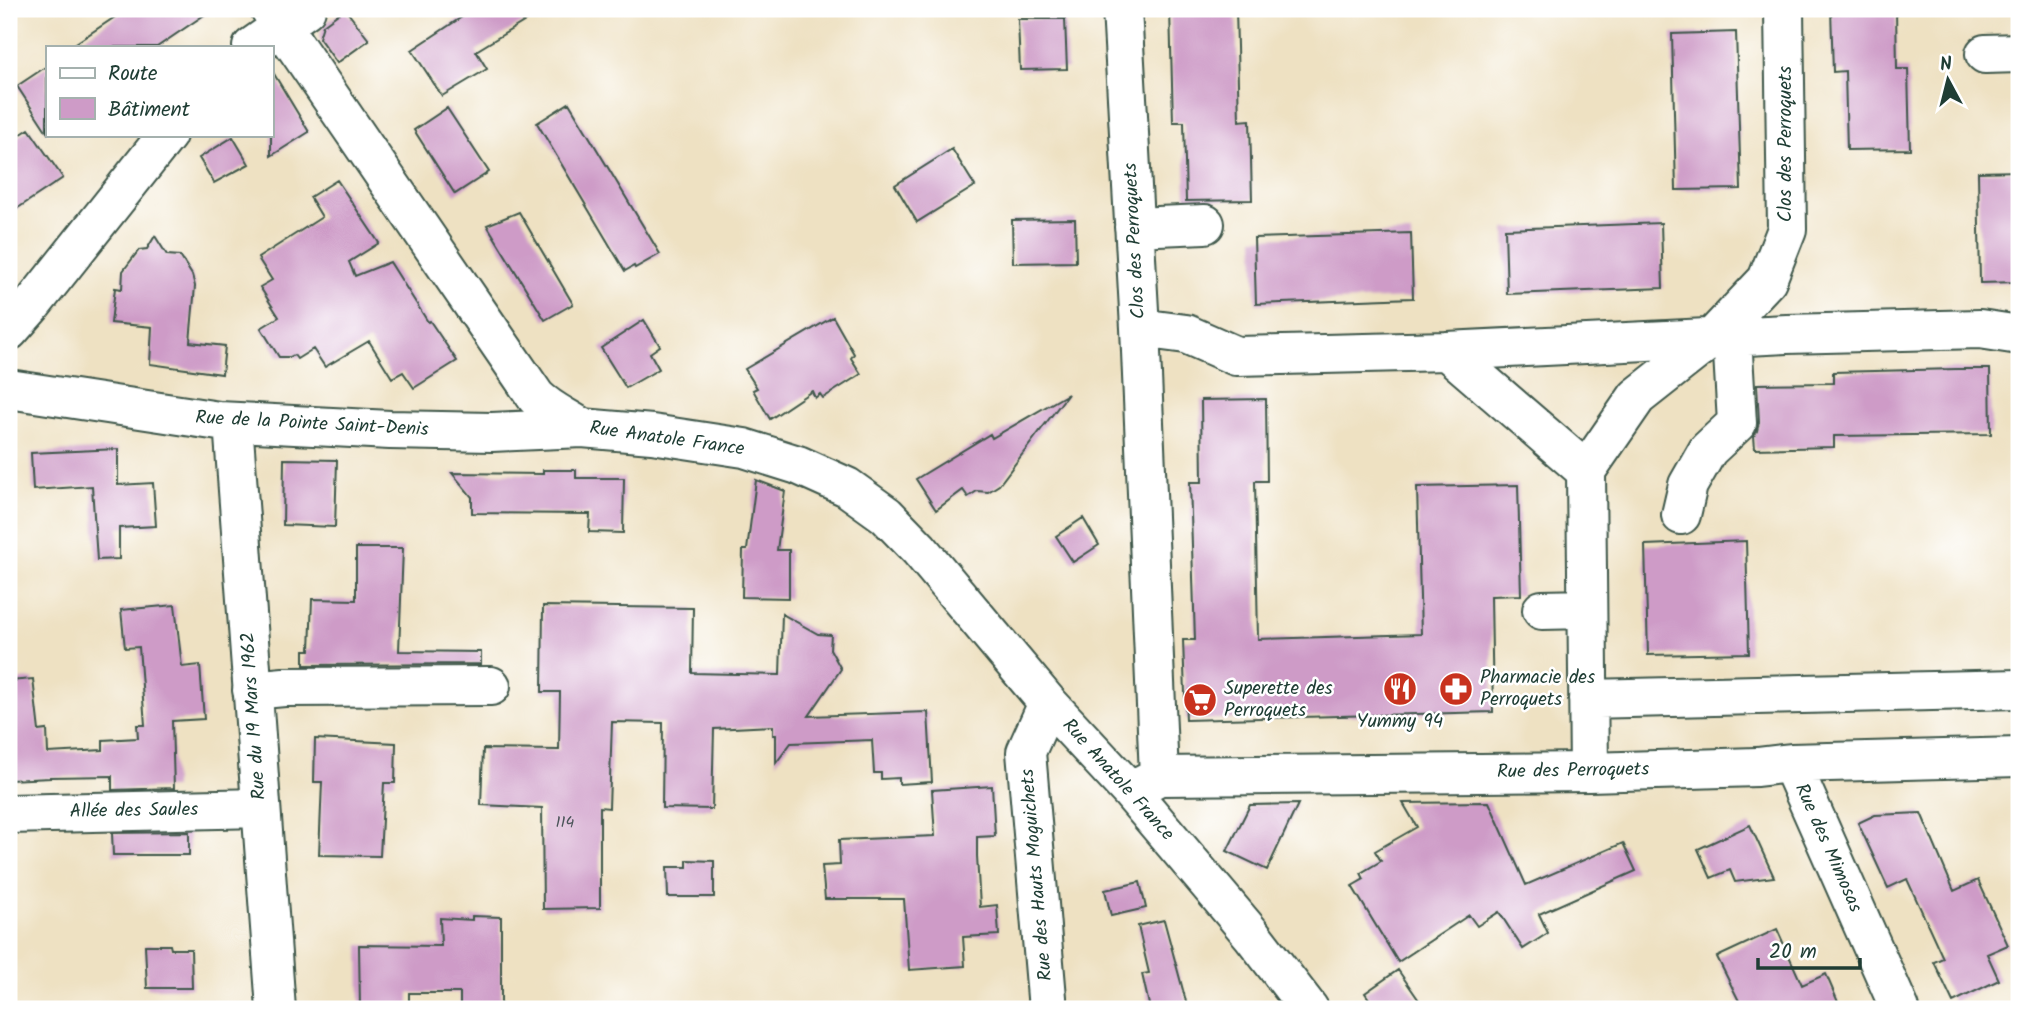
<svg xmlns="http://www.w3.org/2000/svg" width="2028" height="1018" font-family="Kalam,sans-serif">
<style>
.building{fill:#ce9bc7}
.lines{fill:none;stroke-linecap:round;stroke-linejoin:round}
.minor-casing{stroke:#3e5649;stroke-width:42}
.minor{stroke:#fff;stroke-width:38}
.labels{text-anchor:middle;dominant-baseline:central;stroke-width:5;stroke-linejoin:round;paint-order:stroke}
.number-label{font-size:16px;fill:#4b5459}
.street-label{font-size:19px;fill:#1f3d34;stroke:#fff}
.poi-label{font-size:19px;fill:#1f3d34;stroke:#fff;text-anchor:start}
</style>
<rect width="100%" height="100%" fill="#fff"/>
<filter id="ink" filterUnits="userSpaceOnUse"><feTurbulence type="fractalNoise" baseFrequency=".0143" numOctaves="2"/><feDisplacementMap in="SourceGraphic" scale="14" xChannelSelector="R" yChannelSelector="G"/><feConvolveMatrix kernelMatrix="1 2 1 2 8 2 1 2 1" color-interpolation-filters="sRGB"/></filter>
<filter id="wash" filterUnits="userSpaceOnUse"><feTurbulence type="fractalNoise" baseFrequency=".00686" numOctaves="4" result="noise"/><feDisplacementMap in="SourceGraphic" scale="28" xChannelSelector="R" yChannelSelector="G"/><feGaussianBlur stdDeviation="1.57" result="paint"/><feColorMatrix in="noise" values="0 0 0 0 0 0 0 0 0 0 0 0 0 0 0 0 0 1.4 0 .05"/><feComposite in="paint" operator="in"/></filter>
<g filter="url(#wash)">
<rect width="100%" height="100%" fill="#eee1c2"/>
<g id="blocks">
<path class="building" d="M127,9h86l-56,38h-87z
M345,9l24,31 -32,23 -18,-25 4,-13z
M474,9h71l-69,42 11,18 -45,27 -30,-46z
M1170,9h66l3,112 11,-1 2,80 -66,1 -2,-79h-11z
M1831,9h65l1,60h11l2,80 -63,1 -2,-79 -12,1z
M1018,19h47l2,50 -47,1z
M1736,32l5,157 -65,1 -4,-156z
M47,66v66l-30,-46z
M271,69l38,63 -38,24z
M569,103l91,151 -25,14 -1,-2 -9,5 -88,-148z
M447,108l42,64 -34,22 -41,-64z
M29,129l34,49 -54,36v-72z
M233,137l16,27 -35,19 -15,-25z
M952,149l23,37 -58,36 -22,-37z
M2019,171v111l-39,1 -2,-111z
M337,180l42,63 -30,19 6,14 35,-14 38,60 2,-1 27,40 -43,27 -11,-16 -11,6 -23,-37 -44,26 -12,-18 -16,10 -3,-4 -4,2h-11l-18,-29 18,-11 -19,-30 12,-7 -14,-22 64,-41 -12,-20z
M519,212l54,92 -28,16 -58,-95z
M1075,219l1,43 -63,1 -1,-43z
M1661,223l2,65 -156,6 -2,-65z
M1411,233l2,65 -157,6 -2,-66z
M155,236l12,19 13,1 12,19 3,11 -5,56 35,4 -3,28 -72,-10 2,-37 -41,-4 4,-35 7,1 1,-18 16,-21 8,-1z
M833,317l21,37 -3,4 10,16 -38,24 -3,-4 -5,4 -3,-7 -42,28 -17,-29 4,-2 -12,-19z
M644,320l16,26 -10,7 9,16 -33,19 -25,-40z
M1957,369h33l1,65 -157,2v11l-79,2 -1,-13 3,-5 2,-9 -2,-38 76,-1v-11z
M1068,394l-69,91 -11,7 -11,-1 -9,6 -5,-7 -27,20 -20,-31 74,-45 2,4z
M1266,399l1,82h-12l3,158 163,-5 -4,-147 101,-2 3,110 -30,1 2,116 -307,8 -3,-80h12l-5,-158h12l-1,-82z
M118,449v36l35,-2 3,43 -37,2v31l-22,1 -5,-74 -59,4 -2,-37z
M284,459l53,1 -2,67 -52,-2z
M543,470h33v8h48l-1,55 -34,-1 1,-18 -118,-1v-16l-20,-24 91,1z
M756,480l29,11 -8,59h12v48l-47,-1 1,-47h4z
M1083,518l16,27 -26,17 -17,-26z
M1746,541l3,112 -101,2 -3,-110z
M356,548h47l-4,103 82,1v12l-177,1v-15h6l2,-51 44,1z
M175,605l7,62 18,-2 4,54 -32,2 2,67 -62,2v-14l-62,1v1l-41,2v-99l24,-2 6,52 8,-1 1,23 55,-3v-10l35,-2 -1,-13h8l-6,-78 -14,1 -4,-38z
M543,606l150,2 -1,65 88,2 2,-61 36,20 13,1 -1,14 11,20 -32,47 119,-4 4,70 -33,2v-6l-18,1v-6h-7l-2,-33 -81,3 -15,20v-28h-3v-9l-59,3 -2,80 -50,-1 1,-85 -51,-1 -3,86 -9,-1v101l-57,1 -1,-101 -61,-3 2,-56 76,1 1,-58h-18z
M315,739l81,4 -1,40h-11l-4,73 -61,-1 3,-73h-8z
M992,786l3,50 -18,1v19l3,51 17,-2 2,30 -36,2 2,29 -56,4 -5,-71h-79l-3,-33 18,-1 -1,-25 96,-4 -3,-46z
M1489,802l37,83 97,-42 13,28 -97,43 9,19 -25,16 -24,-37 -22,14 -8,-11 -71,47 -46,-76 12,-7 -3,-6 20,-12 -6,-10 42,-24 -14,-24z
M1298,804l-31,66 -40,-19 23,-46z
M1921,813l33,78 24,-11 30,65 -21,9 12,26 -46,22 -19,-40 9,-4 -36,-79 -19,9 -30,-65 17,-8z
M1750,825l24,52 -39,5 -5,-12 -19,8 -13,-29z
M189,832v23h-76l-1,-22z
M687,860l27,1v36h-46l-1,-30h20z
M1140,882l6,26 -35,8 -6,-26z
M472,916l29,1v92h-41v-16h-51v16h-49l-1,-64 82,1 -1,-28 32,2z
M1164,920l23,85 -21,4h-16l-8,-35 7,-1 -11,-47z
M1777,929l25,56 24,-11 15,35h-98l-26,-52z
M145,945h25l1,4h20l1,39h-45z
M1398,970l27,39h-49l-11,-16z"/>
</g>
</g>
<g filter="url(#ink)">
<use href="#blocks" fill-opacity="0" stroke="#3e5649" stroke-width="2"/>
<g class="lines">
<g class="minor-casing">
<path id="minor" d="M270,9l266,388c14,14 30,20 46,31
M1122,9l18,319 19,448
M252,47l54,-38
M1985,54l34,-1
M1134,227l71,-3
M1140,328l46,6 50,22 211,-5 340,-17 193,-5 39,6
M9,331l23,-26 135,-170
M1447,351l139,120
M9,389l210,32 171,9 102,2 90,-4 70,6 92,14 54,17 49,22 39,28 33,34 129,154 82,88 122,144 57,74
M233,422l43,587
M1681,515l7,-30 20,-35 29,-27 -5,-87
M1542,610l45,-1
M252,690l32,-3 207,-1
M1588,699l431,-10
M1048,703l-22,49 22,257
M1791,763l109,246
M1589,772l-3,-301 51,-74 76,-60 54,-57 20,-51 -3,-220
M1130,791l29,-15 430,-4 168,-5 34,-4 228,-6
M9,814l251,-6"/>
</g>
<use href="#minor" class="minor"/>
</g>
</g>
<defs>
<g id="restaurant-disc" transform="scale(1.75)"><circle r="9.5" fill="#c8321e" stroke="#fff"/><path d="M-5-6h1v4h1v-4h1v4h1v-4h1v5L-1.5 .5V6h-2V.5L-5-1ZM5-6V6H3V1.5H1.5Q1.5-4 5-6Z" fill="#fff"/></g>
<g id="pharmacy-disc" transform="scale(1.75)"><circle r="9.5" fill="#c8321e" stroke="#fff"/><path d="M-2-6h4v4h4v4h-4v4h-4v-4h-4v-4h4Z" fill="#fff"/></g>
<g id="supermarket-disc" transform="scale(1.75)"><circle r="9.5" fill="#c8321e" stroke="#fff"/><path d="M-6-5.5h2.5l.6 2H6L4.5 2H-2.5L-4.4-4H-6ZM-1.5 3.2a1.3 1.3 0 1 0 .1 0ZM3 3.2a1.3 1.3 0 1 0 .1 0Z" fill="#fff"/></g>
</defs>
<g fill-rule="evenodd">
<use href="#restaurant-disc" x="1400" y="689"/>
<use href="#pharmacy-disc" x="1456" y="689"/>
<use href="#supermarket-disc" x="1200" y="700"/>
</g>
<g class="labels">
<g class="number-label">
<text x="565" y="822">114</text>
</g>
<g class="street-label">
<text transform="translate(1786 144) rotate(-90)">Clos des Perroquets</text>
<text transform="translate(1135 241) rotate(-93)">Clos des Perroquets</text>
<text transform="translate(312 424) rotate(3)">Rue de la Pointe Saint-Denis</text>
<text transform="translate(667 439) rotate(8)">Rue Anatole France</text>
<text transform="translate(254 716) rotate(-94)">Rue du 19 Mars 1962</text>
<text transform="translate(1573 771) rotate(-1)">Rue des Perroquets</text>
<text transform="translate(1118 780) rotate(48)">Rue Anatole France</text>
<text transform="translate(134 811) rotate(-1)">Allée des Saules</text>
<text transform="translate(1828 848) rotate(66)">Rue des Mimosas</text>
<text transform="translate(1037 875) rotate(-95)">Rue des Hauts Moguichets</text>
</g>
<g class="poi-label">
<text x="1480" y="678">Pharmacie des<tspan x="1480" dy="22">Perroquets</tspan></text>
<text x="1224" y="689">Superette des<tspan x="1224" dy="22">Perroquets</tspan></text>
<text x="1400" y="722" text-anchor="middle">Yummy 94</text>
</g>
</g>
<rect width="2028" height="1018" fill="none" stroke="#fff" stroke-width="35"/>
<rect x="46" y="46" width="228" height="91" fill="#ffffff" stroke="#a5b1ae" stroke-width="2"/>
<rect x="60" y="68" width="35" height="10" fill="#ffffff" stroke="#a5b1ae" stroke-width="2"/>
<text x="108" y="80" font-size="21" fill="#1f3d34">Route</text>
<rect x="60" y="98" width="35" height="21" fill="#ce9bc7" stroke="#a5b1ae" stroke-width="2"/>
<text x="108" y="116" font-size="21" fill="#1f3d34">Bâtiment</text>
<g transform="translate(1948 80) rotate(353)" stroke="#ffffff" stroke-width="5" paint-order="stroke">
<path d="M0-5L12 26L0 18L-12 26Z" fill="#1f3d34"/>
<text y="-10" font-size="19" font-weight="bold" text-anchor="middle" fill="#1f3d34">N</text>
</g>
<path d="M1758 958v10h102v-10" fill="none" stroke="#1f3d34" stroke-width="3.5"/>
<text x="1769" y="958" font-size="21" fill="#1f3d34" stroke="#ffffff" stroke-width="5" paint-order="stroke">20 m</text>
</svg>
